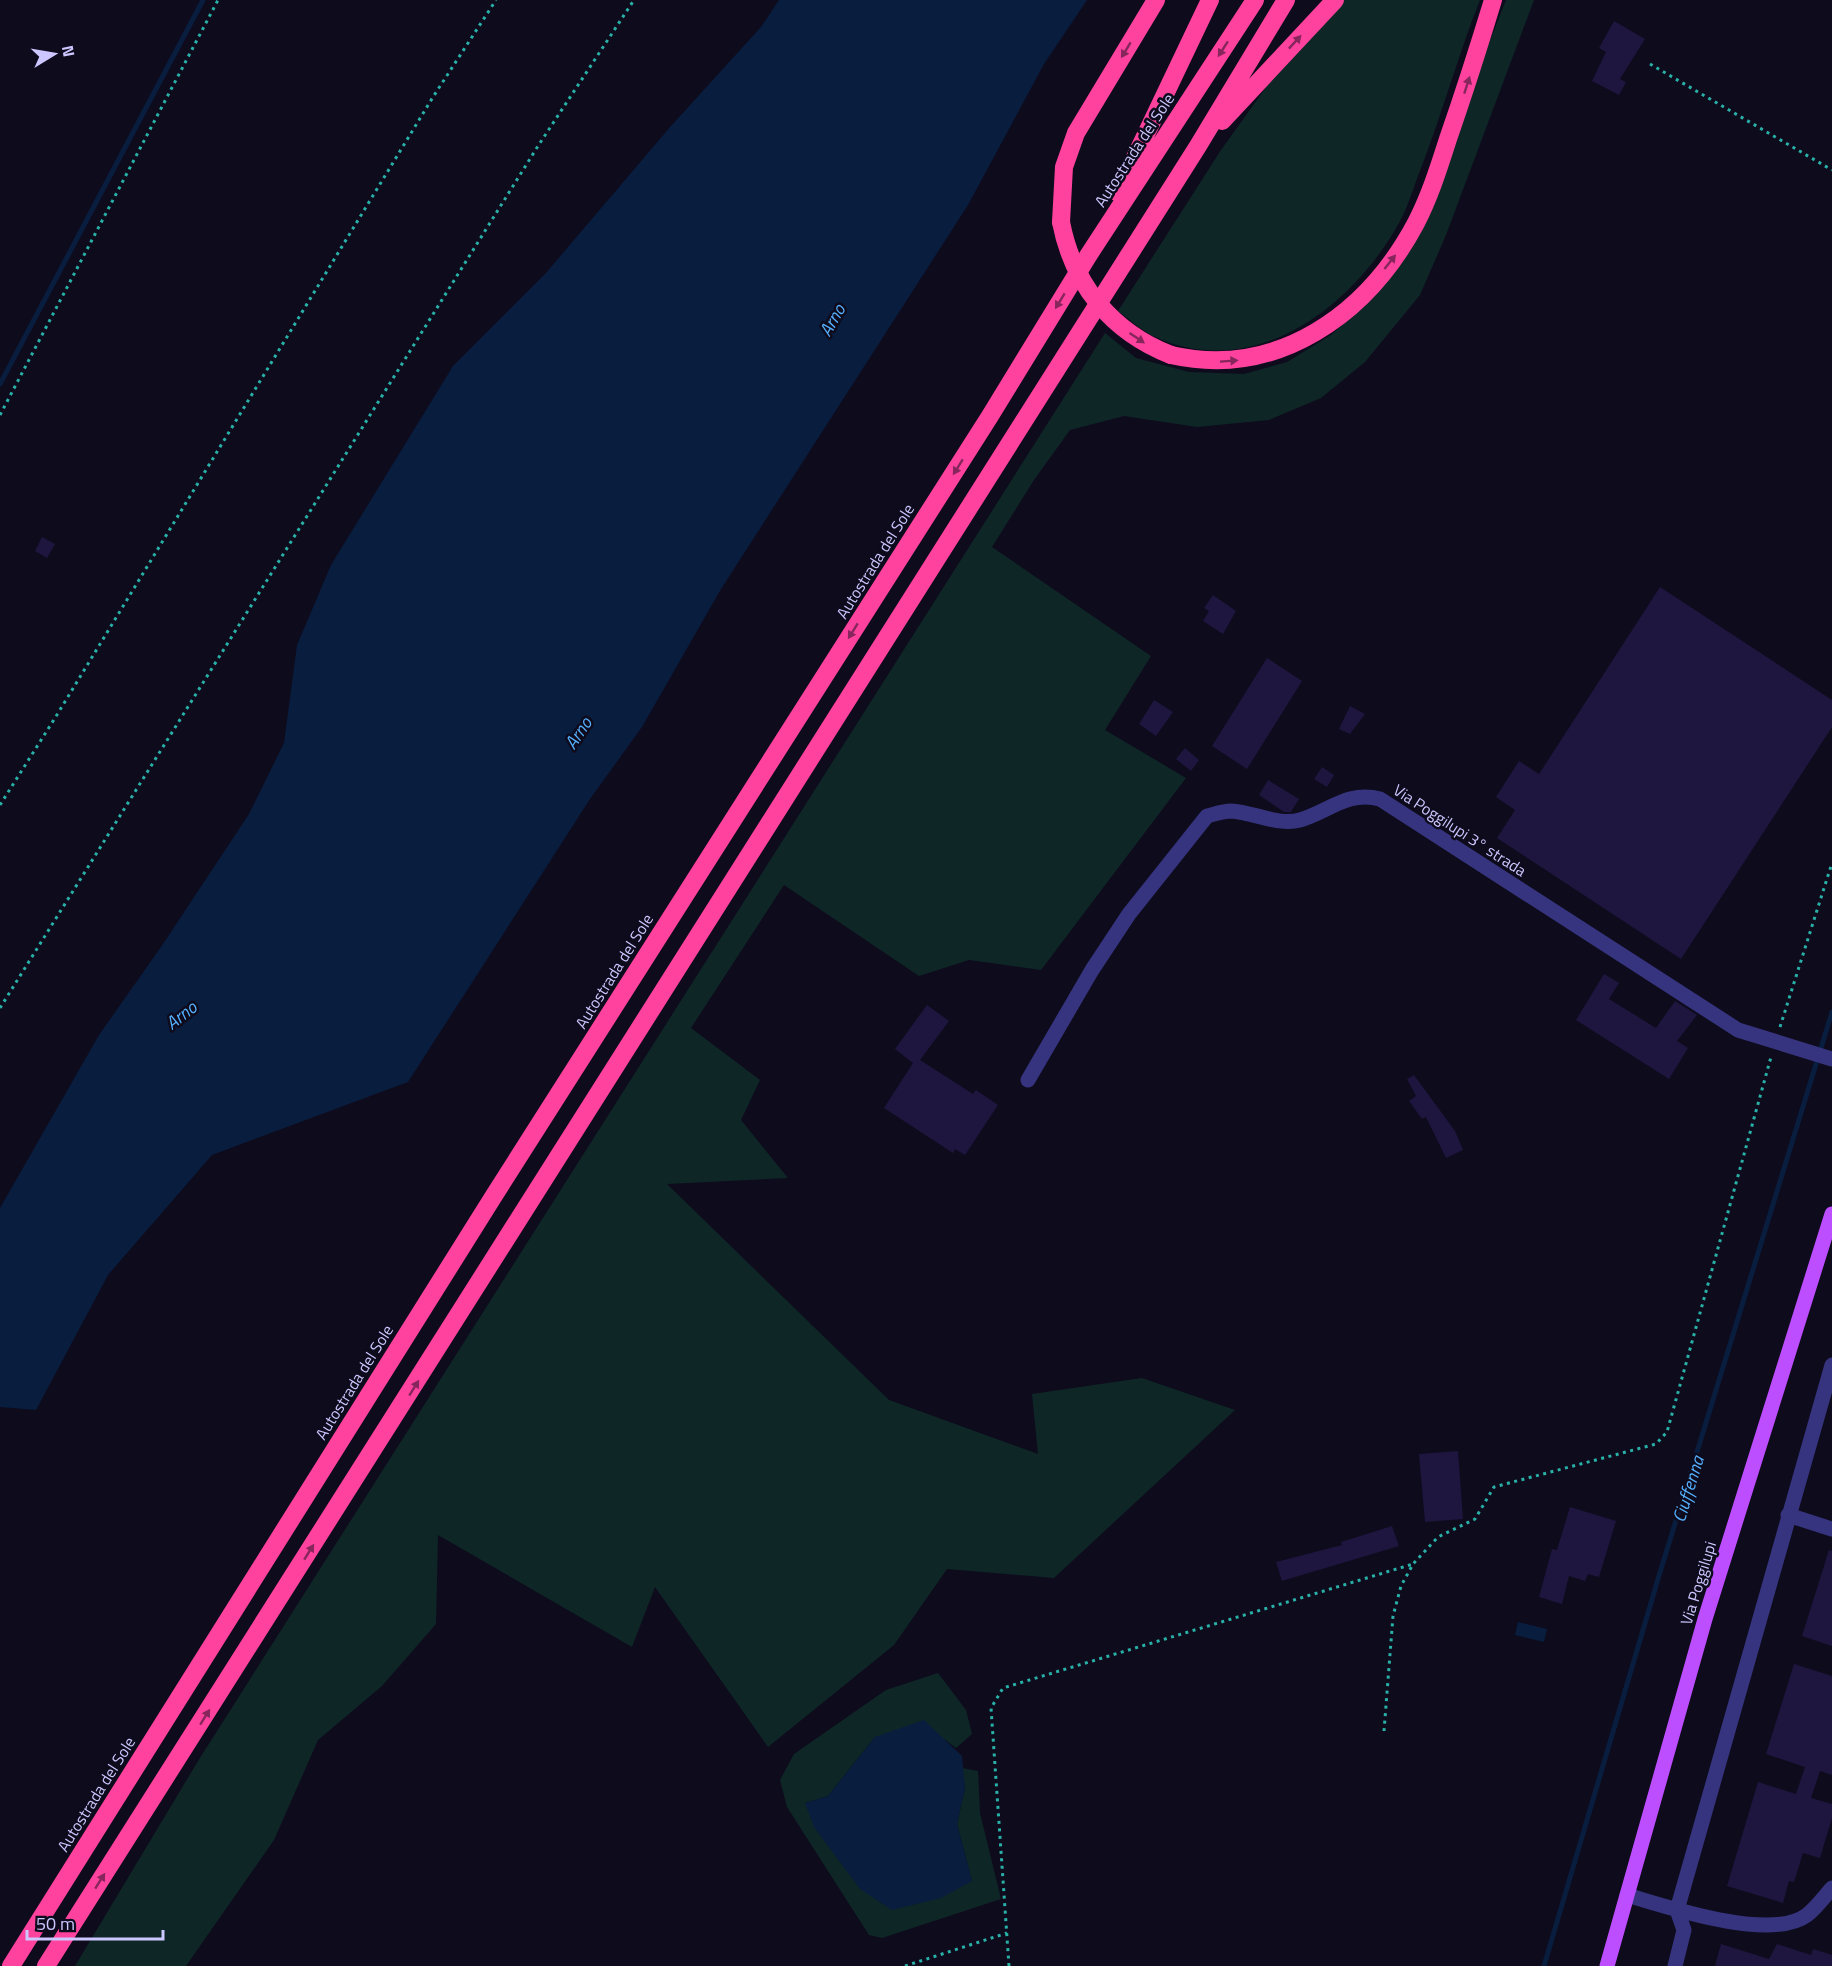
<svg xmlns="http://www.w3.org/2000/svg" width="1832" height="1966" font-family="'Titillium Web',sans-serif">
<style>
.green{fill:#0e2726}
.water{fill:#091d3e}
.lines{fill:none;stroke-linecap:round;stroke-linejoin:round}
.stream{stroke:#091d3e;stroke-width:5}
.building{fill:#1e163e}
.path{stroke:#29b1a8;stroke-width:3;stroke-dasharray:3 4.5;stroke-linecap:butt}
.minor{stroke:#36347e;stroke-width:15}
.major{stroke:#bc4eff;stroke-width:15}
.highway{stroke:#ff429d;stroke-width:18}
.highway-bridge{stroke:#ff429d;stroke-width:18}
.oneway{fill:#86265d}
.labels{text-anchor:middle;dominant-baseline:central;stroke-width:5;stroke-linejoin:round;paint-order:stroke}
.street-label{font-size:16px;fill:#cdc7ff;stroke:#0e0b1d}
.water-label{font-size:18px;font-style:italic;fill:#55b1ff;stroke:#0e0b1d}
</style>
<rect width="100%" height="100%" fill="#0e0b1d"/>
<path class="green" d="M1344,0h136c-23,58 -39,118 -62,176 -6,16 -11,33 -19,47 -48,86 -147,161 -248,112 -11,-6 -22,-16 -33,-24l103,-161 56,-78z
M1506,0h28l-88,235 -26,60 -55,67 -44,36 -52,22 -72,7 -73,-11 -54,14 -36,50 -42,67 159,109 -46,74 81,48 -145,192 -72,-10 -50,16 -135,-91 -93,143 69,52 -19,40 47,58 -121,6 222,216 149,54 -6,-60 110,-16 93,32 -181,168 -107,-9 -53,76 -126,102 -113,-160 -23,60 -194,-112 -2,89 -54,62 -64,54 -44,100 -88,126h-111l123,-205 907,-1428 31,25 53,14 55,2 43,-12 44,-27 35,-31 37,-43z
M938,1673l28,37 6,24 -16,14 -12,-9 -69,-2 -47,59 -23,7 167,78 -15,-57 8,-36 -3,-20 16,3 2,42 21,86 -119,39 -13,-3 -82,-128 -7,-27 14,-26 92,-64z"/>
<path class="water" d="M779,0h308l-43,64 -76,141 -247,384 -79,138 -52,72 -182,283 -196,73 -104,120 -72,135 -36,-3v-199l99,-173 64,-91 86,-130 35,-71 13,-98 34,-80 122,-199 92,-92 126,-148 90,-99z
M1518,1622l29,7 -3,13 -29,-7z
M924,1720l38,36 3,32 -8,36 15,57 -31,17 -49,12 -32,-21 -46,-62 -9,-24 23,-7 47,-59z"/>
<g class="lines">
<path class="stream" d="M0,384l203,-384
M1544,1966l114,-387 174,-567"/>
</g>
<path class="building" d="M1614,21l31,18 -25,40 6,3 -7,13 -27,-14 14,-29 -7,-4z
M42,537l13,7 -8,14 -12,-7z
M1660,587l172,113v27l-151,232 -184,-121 18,-28 -19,-13 23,-36 20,13z
M1213,595l23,16 -13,23 -20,-13 6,-10 -5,-3z
M1267,658l35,23 -55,88 -35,-23z
M1154,700l19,12 -17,24 -17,-12z
M1350,706l15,8 -15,20 -11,-5z
M1185,748l14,12 -8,11 -15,-12z
M1322,767l12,8 -7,12 -13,-8z
M1268,780l31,19 -8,13h-7l-25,-17z
M1604,974l15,9 -10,16 47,29 19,-27 22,14 -20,26 11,7 -19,31 -93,-59z
M927,1005l22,16 -29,39 53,34 3,-4 22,15 -33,50 -10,-6 -2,4 -69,-45 29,-45 -18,-14z
M1414,1075l41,56 8,19 -17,8 -20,-41 -4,2 -13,-18 7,-5 -9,-17z
M1458,1451l5,68 -38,3 -6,-68z
M1570,1507l46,14 -17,56 -11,-3 -3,7 -16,-5 -7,28 -23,-7 13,-48 5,1z
M1392,1526l7,20 -117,35 -6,-19 66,-17 -1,-3z
M1829,1550l3,1v95l-30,-10z
M1794,1664l38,12v99l-12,-4 -9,27 21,6v14l-12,40 -17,-5 -9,29 -5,-1 -6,22 -56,-17 31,-104 38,12 9,-27 -39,-13z
M1721,1944l48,15 8,-15 34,11 2,-6 19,6v11h-117z"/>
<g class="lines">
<path class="path" d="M1650,64l182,106
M0,415l218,-415
M0,805l55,-87 378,-621 63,-97
M0,1008l538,-862 96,-146
M1780,1027l52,-164
M1384,1731l9,-115 8,-30 12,-22 25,-27 37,-18 19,-32 162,-43 11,-12 104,-375
M905,1966l102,-33
M1009,1966l-18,-258 12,-20 410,-124"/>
<path class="minor" d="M1028,1080l64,-110 37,-56 78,-98c8,-2 16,-5 24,-5 22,1 47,15 69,9 28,-8 48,-30 80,-21l358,231 94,29
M1788,1515l44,14
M1627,1895c40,12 144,47 180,20 9,-7 17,-18 25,-27
M1675,1966l9,-36 -7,-20 155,-545"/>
<path class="major" d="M1607,1966l98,-347 127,-405"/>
<path class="highway" d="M1222,121l113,-121
M1118,193l92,-193
M1061,222l3,-55 12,-34 80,-133
M1171,355c106,24 196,-40 245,-132 14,-27 23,-56 32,-84 16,-46 31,-93 45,-139
M11,1966l484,-772 495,-778 98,-160 167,-256
M46,1966l1152,-1820 88,-146"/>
<path class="highway-bridge" d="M1061,222c12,63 51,110 110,133"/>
</g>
<defs><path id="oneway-solid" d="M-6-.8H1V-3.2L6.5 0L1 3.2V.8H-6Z" transform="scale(1.5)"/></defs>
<g class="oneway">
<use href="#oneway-solid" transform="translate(1295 42) rotate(-47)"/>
<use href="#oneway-solid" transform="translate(1223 49) rotate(123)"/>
<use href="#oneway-solid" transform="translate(1126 50) rotate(121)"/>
<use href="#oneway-solid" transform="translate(1467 85) rotate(-72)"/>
<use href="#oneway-solid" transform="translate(1390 262) rotate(-52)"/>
<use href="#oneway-solid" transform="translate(1060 301) rotate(121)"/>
<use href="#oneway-solid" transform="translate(1137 338) rotate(34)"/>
<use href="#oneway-solid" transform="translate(1229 361) rotate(-4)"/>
<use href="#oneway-solid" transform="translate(958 467) rotate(122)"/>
<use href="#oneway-solid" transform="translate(853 631) rotate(122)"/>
<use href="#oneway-solid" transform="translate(414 1388) rotate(-58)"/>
<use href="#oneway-solid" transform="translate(309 1552) rotate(-58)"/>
<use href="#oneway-solid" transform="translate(205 1717) rotate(-58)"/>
<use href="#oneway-solid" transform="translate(100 1881) rotate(-58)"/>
</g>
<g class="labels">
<g class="street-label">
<text transform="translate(1134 150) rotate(-57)">Autostrada del Sole</text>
<text transform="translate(875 561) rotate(-58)">Autostrada del Sole</text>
<text transform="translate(1460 830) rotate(33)">Via Poggilupi 3° strada</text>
<text transform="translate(614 971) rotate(-58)">Autostrada del Sole</text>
<text transform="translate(354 1382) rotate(-58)">Autostrada del Sole</text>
<text transform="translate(1698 1583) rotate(-73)">Via Poggilupi</text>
<text transform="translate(96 1794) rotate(-58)">Autostrada del Sole</text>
</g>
<g class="water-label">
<text transform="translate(832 320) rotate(-60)">Arno</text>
<text transform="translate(578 733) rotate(-56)">Arno</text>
<text transform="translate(181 1015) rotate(-38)">Arno</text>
<text transform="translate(1688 1489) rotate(-73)">Ciuffenna</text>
</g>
</g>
<g transform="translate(54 54) rotate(79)" stroke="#0e0b1d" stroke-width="4.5" paint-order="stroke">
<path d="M0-4.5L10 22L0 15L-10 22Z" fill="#cdc7ff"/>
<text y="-9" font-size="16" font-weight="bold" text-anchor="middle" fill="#cdc7ff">N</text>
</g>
<path d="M27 1930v9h136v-9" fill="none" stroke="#cdc7ff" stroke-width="3"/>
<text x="36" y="1930" font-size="18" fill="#cdc7ff" stroke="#0e0b1d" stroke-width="4.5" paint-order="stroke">50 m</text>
</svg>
